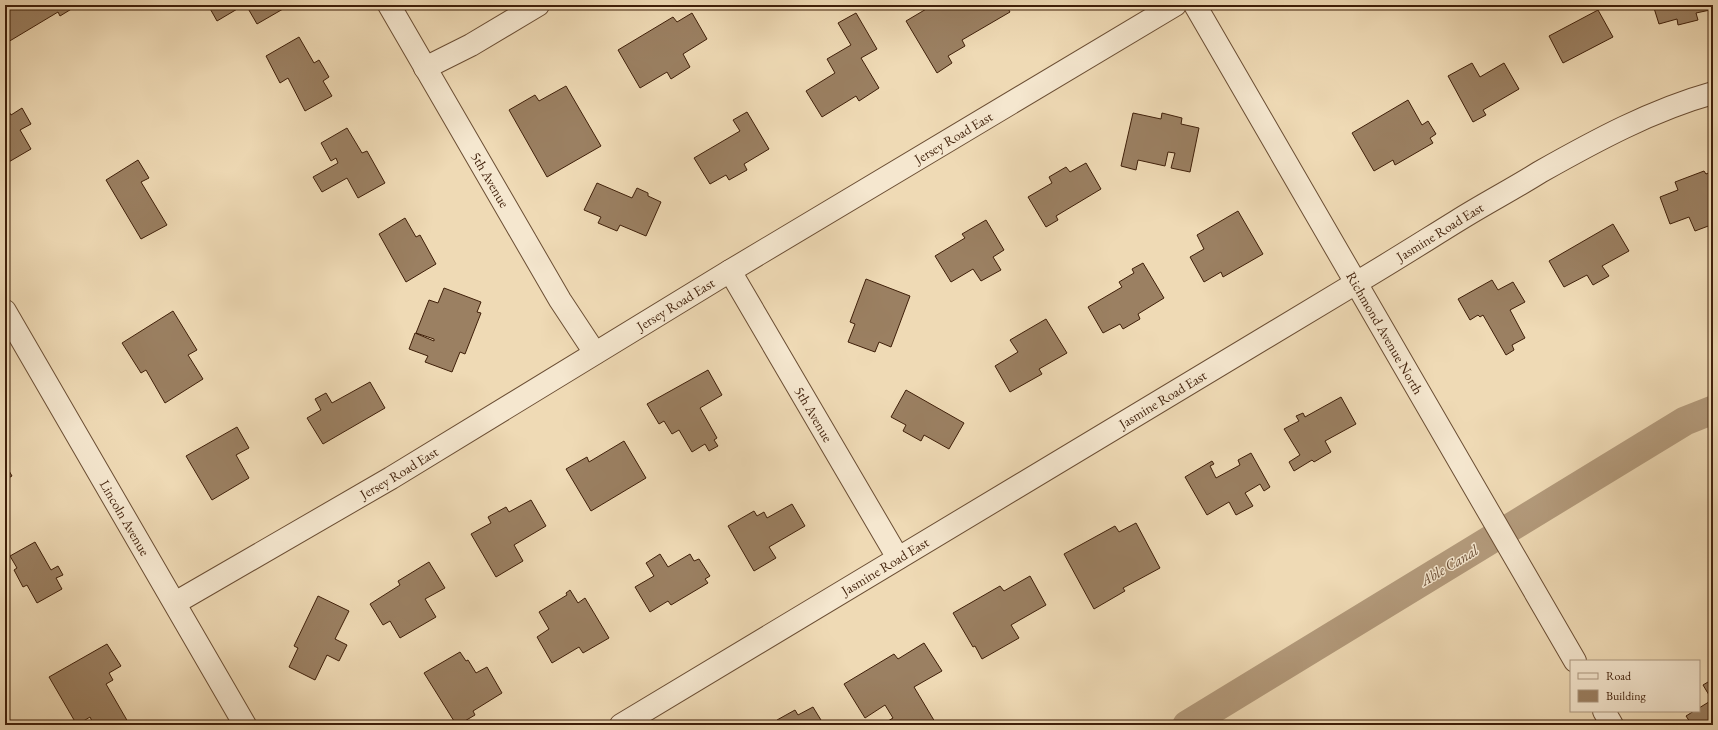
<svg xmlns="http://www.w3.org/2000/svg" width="1718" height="730" font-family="'EB Garamond',serif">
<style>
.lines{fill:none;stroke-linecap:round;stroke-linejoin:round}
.canal{stroke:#b39a7b;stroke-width:29}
.building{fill:#9b8062;stroke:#3f1f09}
.minor-casing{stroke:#6b4e34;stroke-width:24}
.minor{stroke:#f5e7cf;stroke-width:22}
.labels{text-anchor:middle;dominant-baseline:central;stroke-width:3;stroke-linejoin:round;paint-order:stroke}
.street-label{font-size:14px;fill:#3f1f09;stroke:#f5e7cf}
.water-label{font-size:15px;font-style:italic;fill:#684a31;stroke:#f5e7cf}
</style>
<rect width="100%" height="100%" fill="#efdab5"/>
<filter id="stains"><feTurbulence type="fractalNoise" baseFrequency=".005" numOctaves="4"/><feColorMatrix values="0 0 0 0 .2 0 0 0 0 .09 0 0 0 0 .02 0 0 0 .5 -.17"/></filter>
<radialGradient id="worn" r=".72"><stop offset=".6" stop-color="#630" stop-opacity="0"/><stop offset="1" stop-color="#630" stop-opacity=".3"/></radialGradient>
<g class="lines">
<path class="canal" d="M1187,725l498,-304 28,-11"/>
</g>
<path class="building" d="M5,5h73l-18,11 -2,-4 -50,30 -3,-5z
M208,5h36l-27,16z
M246,5h35l2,4 -26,15z
M933,5h73l4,7 -48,28 3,6 -17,10 4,7 -15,10 -31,-52z
M1653,5h55l2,5 -14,3 2,7 -20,5 -1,-6 -18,5z
M1598,10l15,27 -50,26 -14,-27z
M692,13l15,26 -24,15 7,13 -19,12 -4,-7 -27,16 -22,-38 55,-33 4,5z
M856,13l21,36 -16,9 18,30 -20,13 -3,-5 -34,21 -16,-26 29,-18 -8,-14 24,-14 -13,-22z
M299,37l15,26 5,-3 10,17 -6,4 9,15 -27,15 -17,-33 -8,5 -14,-27z
M1472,63l8,14 24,-14 15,26 -36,21 3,5 -13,7 -25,-46z
M566,86l35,60 -54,31 -38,-67 26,-15 4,6z
M1408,100l14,25 6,-4 8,13 -6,4 3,5 -38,22 -2,-5 -19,11 -22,-38z
M5,105l6,10 11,-7 9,16 -11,6 11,19 -24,14 -2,-3z
M747,112l22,37 -25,15 3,6 -18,10 -3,-5 -16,9 -16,-26 46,-27 -7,-11z
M1133,113l28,6 1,-6 20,5 -1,6 18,4 -9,44 -19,-4 4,-15 -7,-1 -3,14 -27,-6 -2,10 -15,-4z
M347,128l15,25 5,-2 18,32 -27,15 -11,-20 -25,14 -9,-15 25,-14 -2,-5 -5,3 -10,-18z
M138,160l11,18 -8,4 26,43 -26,14 -35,-59z
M1086,163l15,26 -45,27 2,4 -12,7 -18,-30 24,-14 -3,-6 17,-10 4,5z
M1704,171l2,3 7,-3v50l-3,2 1,2 -16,6 -6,-14 -19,7 -10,-27 18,-7 -3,-8z
M597,183l35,15 5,-10 11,5v3l13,6 -15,34 -26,-11 -3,6 -19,-8 3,-6 -17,-7z
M1238,211l25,43 -40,23 -2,-5 -17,10 -14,-25 14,-8 -7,-14z
M405,218l11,19 4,-2 16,29 -30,18 -27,-48z
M986,220l18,30 -11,7 8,13 -20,11 -8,-12 -22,13 -16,-26 30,-18 -3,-4z
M1613,224l16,27 -27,15 7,10 -16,9 -6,-10 -23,12 -15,-26z
M1143,263l21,35 -26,16 2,5 -17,10 -3,-5 -17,9 -15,-26 34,-20 -3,-5 15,-9 -2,-4z
M866,279l44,17 -19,51 -12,-5 -4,10 -27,-10 7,-18 -5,-2z
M1492,280l6,10 15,-8 12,20 -15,8 15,28 -13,7 2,5 -8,5 -23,-40 -3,2 -2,-2 -8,5 -12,-21z
M444,288l37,14 -4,10 4,1 -16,41 -5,-2 -8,20 -27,-10 3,-6 -19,-7 6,-16 19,8v-2l-18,-6 13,-33 9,3z
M173,311l24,39 -9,5 15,24 -38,24 -19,-33 -5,3 -19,-30z
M1046,319l21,34 -28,16 3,5 -32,18 -15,-26 23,-14 -8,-12z
M708,370l14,25 -22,13 17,30 -3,2 4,6 -9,5 -4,-7 -13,8 -13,-22 -7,4 -8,-13 -5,3 -12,-20z
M370,382l15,26 -62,36 -16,-26 14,-8 -6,-11 11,-6 6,10z
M906,390l58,33 -15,26 -25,-14 -3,6 -18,-10 3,-6 -15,-8z
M1341,397l15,27 -31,17 6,11 -17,10 -2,-2 -18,11 -5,-9 11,-7 -16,-26 15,-8 -3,-5 7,-3 2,4z
M237,427l12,21 -13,7 13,23 -37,22 -26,-44z
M624,441l22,37 -55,33 -25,-42 21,-12 2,5z
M1251,453l19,34 -6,4 -4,-7 -15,9 8,13 -17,9 -7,-13 -22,13 -22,-38 27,-16 2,3 -4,2 6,12 24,-13 -2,-5z
M5,464l7,12 -7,4z
M531,500l15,26 -32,19 9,16 -27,16 -25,-43 20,-11 -3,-6 18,-10 3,5z
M792,504l13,22 -36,21 7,11 -22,13 -26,-45 26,-15 3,5 7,-4 3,6z
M1136,523l24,45 -37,20 2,3 -31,18 -30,-55 51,-28 4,6z
M35,542l16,28 7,-4 5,9 -7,3 6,11 -25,14 -10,-18 -4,2 -9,-17 3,-2 -7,-12z
M660,554l8,13 22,-13 4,7 5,-2 11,17 -5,3 3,4 -37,22 -3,-4 -18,11 -15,-25 19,-11 -8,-13z
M429,562l16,26 -20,11 11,18 -36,21 -10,-17 -7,4 -13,-21 30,-19 -2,-4z
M1030,576l16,29 -35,20 8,13 -37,21 -7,-13 -2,1 -20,-34 47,-27 4,5z
M570,590l8,13 7,-5 24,40 -26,15 -4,-6 -27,16 -15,-26 12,-8 -10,-17 28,-17 -1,-2z
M318,596l31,15 -14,28 12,6 -8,16 -12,-6 -12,25 -26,-13 9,-19 -4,-2z
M924,643l18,28 -28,16 21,35 -5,3h-40l-2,-4 5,-3 -8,-13 -20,13 -21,-34 50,-30 4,5z
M107,644l14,22 -12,7 4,7 -7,4 22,38 -5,3h-29l-4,-8 -13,8 -28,-48z
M460,652l6,9 2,-1 8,13 11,-6 15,26 -29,18 2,4 -17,10h-3l-1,-4 -30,-48z
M1713,679v46h-21l-6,-9 8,-5h5v-3l13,-8 -9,-15z
M813,707l11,18h-44l-3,-5 18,-10 3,5z"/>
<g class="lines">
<g class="minor-casing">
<g id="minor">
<path id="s1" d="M389,5l171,295 35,53"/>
<path id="s2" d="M1195,5l380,656"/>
<path d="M425,68l46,-23 67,-40"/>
<path id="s3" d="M730,271l168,287"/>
<path id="s4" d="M5,311l240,414"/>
<path id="s5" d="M175,603l216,-125 339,-207 445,-266"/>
<path d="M1604,711l8,14"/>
<path id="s6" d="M621,725l735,-442c34,-20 67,-41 101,-62 27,-17 56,-32 83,-49 55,-31 112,-62 173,-79"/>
</g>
</g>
<use href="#minor" class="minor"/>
</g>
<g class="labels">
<g class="street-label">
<text stroke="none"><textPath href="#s5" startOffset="907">Jersey Road East</textPath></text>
<text stroke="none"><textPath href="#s1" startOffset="202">5th Avenue</textPath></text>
<text stroke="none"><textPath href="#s6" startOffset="956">Jasmine Road East</textPath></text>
<text stroke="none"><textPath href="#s5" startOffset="583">Jersey Road East</textPath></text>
<text stroke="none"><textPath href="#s2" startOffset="379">Richmond Avenue North</textPath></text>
<text stroke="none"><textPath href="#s6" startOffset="632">Jasmine Road East</textPath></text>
<text stroke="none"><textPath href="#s3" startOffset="166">5th Avenue</textPath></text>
<text stroke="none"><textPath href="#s5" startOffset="259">Jersey Road East</textPath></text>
<text stroke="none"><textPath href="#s4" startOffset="239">Lincoln Avenue</textPath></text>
<text stroke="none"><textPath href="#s6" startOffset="308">Jasmine Road East</textPath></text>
</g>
<g class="water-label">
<text transform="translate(1449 565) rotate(-31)">Able Canal</text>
</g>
</g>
<rect width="1718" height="730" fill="none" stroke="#efdab5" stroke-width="20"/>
<rect x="6" y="6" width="1706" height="718" fill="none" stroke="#3f1f09" stroke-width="2"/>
<rect x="10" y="10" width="1698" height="710" fill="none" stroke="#3f1f09"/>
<rect x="1570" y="660" width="130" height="52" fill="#f5e7cf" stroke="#ac9780"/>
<rect x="1578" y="673" width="20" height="6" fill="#f5e7cf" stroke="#ac9780"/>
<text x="1606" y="680" font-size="12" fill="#3f1f09">Road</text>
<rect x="1578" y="690" width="20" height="12" fill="#9b8062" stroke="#ac9780"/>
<text x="1606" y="700" font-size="12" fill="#3f1f09">Building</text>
<rect width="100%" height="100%" filter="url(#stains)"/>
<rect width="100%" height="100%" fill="url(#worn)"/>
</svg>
